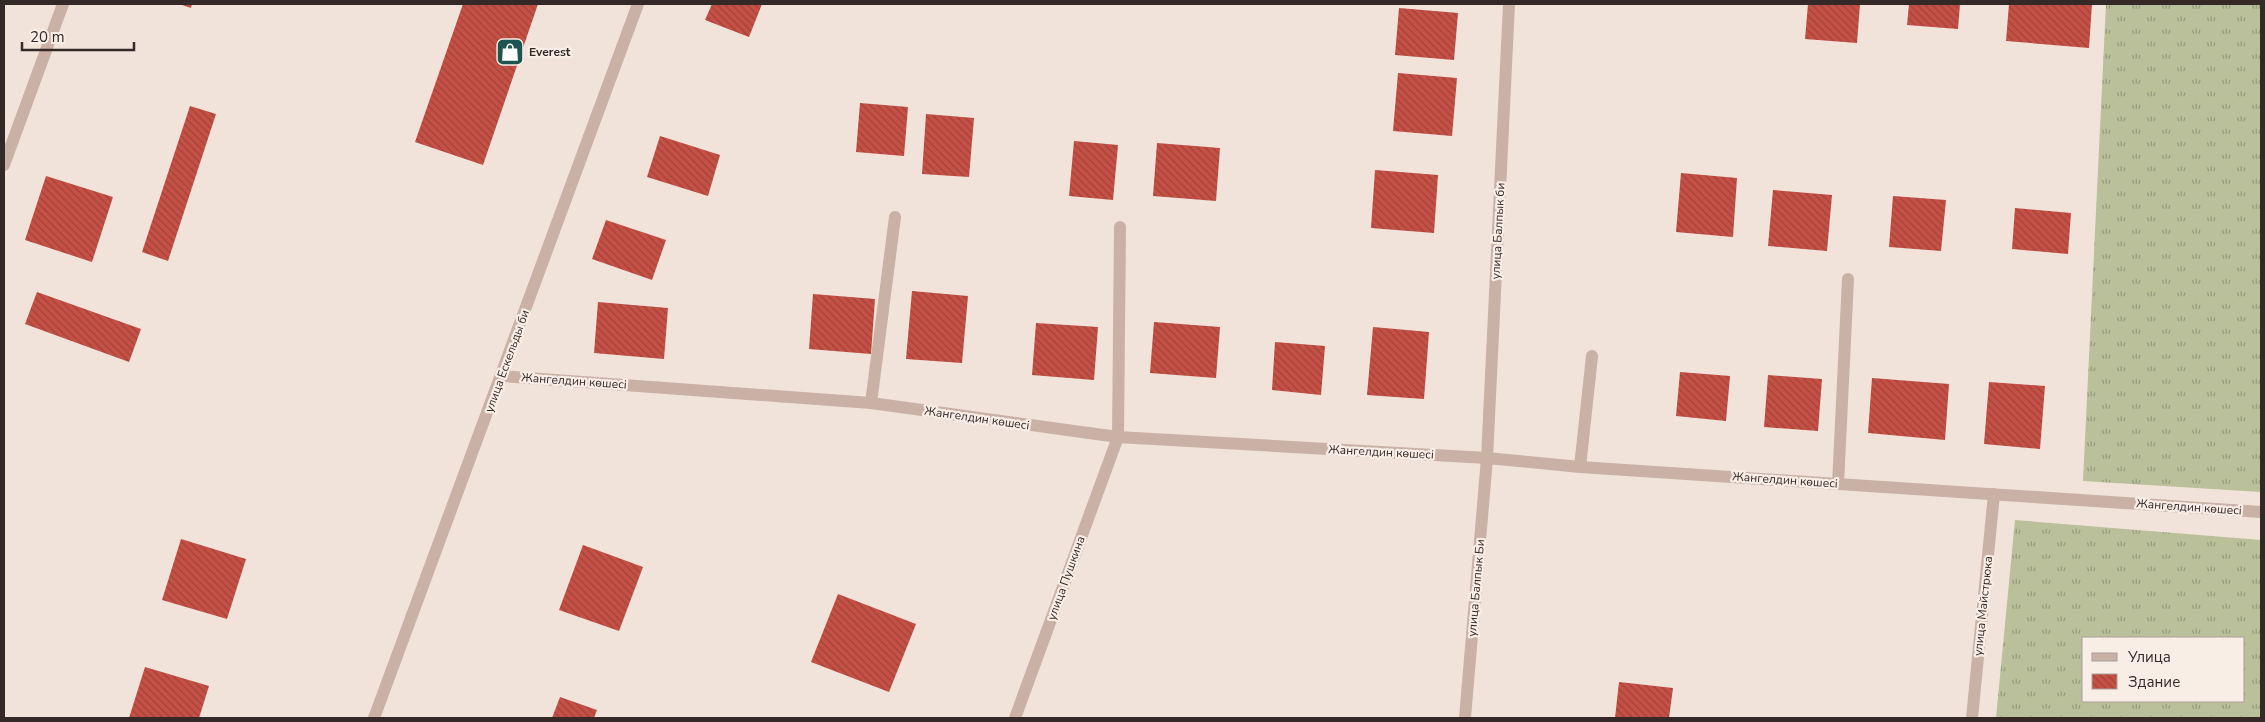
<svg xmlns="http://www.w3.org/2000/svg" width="2265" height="722" font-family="'Nunito Sans',sans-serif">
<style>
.grass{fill:url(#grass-tufts);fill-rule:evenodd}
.building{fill:url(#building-back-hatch)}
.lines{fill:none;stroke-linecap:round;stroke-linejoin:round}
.minor{stroke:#c9b1a6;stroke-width:12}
.labels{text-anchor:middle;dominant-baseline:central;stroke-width:4.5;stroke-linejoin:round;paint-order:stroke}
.poi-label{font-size:12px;font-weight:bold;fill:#352927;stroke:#f9eee6;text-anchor:start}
.street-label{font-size:12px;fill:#352927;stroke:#f9eee6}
</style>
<defs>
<pattern id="grass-tufts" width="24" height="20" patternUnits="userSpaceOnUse" patternTransform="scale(1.25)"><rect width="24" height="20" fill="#b9c09a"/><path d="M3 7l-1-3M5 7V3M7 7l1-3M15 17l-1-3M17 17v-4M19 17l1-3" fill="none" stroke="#979c7e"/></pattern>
<pattern id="building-back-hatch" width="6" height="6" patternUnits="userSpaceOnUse" patternTransform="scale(1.25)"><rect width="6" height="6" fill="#c55045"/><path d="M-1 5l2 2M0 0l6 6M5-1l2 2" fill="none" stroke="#a1423a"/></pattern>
</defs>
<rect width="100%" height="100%" fill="#f1e3da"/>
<path class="grass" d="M2106,4h155v488l-178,-11z
M2015,520l246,20v178h-265zM2084,638h160v63h-160z"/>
<path class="building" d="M179,4h13l-1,4z
M463,4h75l-55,161 -68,-23z
M712,4h50l-13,33 -44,-17z
M1808,4h52l-3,39 -52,-4z
M1909,4h51l-2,25 -51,-4z
M2009,4h83l-3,44 -83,-7z
M1399,8l59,5 -4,47 -59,-5z
M1398,73l59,5 -5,58 -59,-5z
M860,103l48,4 -4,49 -48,-4z
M190,106l26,8 -48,147 -26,-9z
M926,114l48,4 -5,59 -47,-3z
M660,136l60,19 -12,41 -61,-19z
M1074,141l44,4 -5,55 -44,-4z
M1157,143l63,5 -4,53 -63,-5z
M1375,170l63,5 -4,58 -63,-5z
M1681,173l56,5 -4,59 -57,-5z
M46,176l67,21 -21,65 -67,-22z
M1773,190l59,5 -5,56 -59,-5z
M1893,196l53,4 -5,51 -52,-4z
M2015,208l56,5 -3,41 -56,-5z
M606,220l60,20 -14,40 -60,-21z
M912,291l56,5 -6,67 -56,-4z
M37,292l104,37 -12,33 -104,-38z
M813,294l62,5 -4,55 -62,-5z
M598,302l70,6 -4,51 -70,-6z
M1154,322l66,5 -4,51 -66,-5z
M1036,323l62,4 -4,53 -62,-5z
M1373,327l56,5 -5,67 -57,-4z
M1275,342l50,4 -4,49 -49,-5z
M1680,372l50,4 -4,45 -50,-5z
M1768,375l54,4 -4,52 -54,-4z
M1872,378l77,6 -4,56 -77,-7z
M1989,382l56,4 -5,63 -56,-5z
M181,539l65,20 -19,60 -65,-19z
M583,545l60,22 -24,64 -60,-21z
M838,594l78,30 -27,68 -78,-30z
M145,667l64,19 -10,32h-70z
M1619,682l54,6 -4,30h-54z
M560,697l37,13 -3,8h-42z"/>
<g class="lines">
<path class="minor" d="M4,165l59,-161
M502,376l369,27 247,34 369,21 93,9 681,45
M871,403l24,-186
M1580,467l12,-111
M1838,484l10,-205
M374,718l264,-714
M1015,718l103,-281 2,-210
M1465,718l22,-260 22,-454
M1972,718l22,-224"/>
</g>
<defs>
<g id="shop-square" transform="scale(1.4375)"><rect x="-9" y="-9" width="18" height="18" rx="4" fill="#1d5651" stroke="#f9eee6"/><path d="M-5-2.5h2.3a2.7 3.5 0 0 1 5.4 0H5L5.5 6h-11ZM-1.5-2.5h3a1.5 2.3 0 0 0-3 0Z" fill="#fff"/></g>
</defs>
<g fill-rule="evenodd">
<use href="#shop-square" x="510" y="52"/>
</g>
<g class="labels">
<g class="poi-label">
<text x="529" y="52">Everest</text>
</g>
<g class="street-label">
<text transform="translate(1498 231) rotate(-87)">улица Балпык би</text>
<text transform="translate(507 361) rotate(-70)">улица Ескельды би</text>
<text transform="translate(574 381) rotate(4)">Жангелдин көшесі</text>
<text transform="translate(977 418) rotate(8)">Жангелдин көшесі</text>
<text transform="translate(1381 452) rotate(3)">Жангелдин көшесі</text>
<text transform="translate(1785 480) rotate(4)">Жангелдин көшесі</text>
<text transform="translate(2189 507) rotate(4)">Жангелдин көшесі</text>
<text transform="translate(1066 578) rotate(-70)">улица Пушкина</text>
<text transform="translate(1476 588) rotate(-85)">улица Балпык Би</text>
<text transform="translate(1983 606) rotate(-84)">улица Майстрюка</text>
</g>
</g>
<rect width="2265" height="722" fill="none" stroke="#352927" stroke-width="10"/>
<rect x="2082" y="637" width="162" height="65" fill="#f9eee6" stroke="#ab9f9a"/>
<rect x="2092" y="653" width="25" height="8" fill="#c9b1a6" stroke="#ab9f9a"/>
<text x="2128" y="662" font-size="15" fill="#352927">Улица</text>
<rect x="2092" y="674" width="25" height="15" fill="url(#building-back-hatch)" stroke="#ab9f9a"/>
<text x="2128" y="687" font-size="15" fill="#352927">Здание</text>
<path d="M22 42v8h112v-8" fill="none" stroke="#352927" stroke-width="2.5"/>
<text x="30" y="42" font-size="15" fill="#352927" stroke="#f9eee6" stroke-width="4" paint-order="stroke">20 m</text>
</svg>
